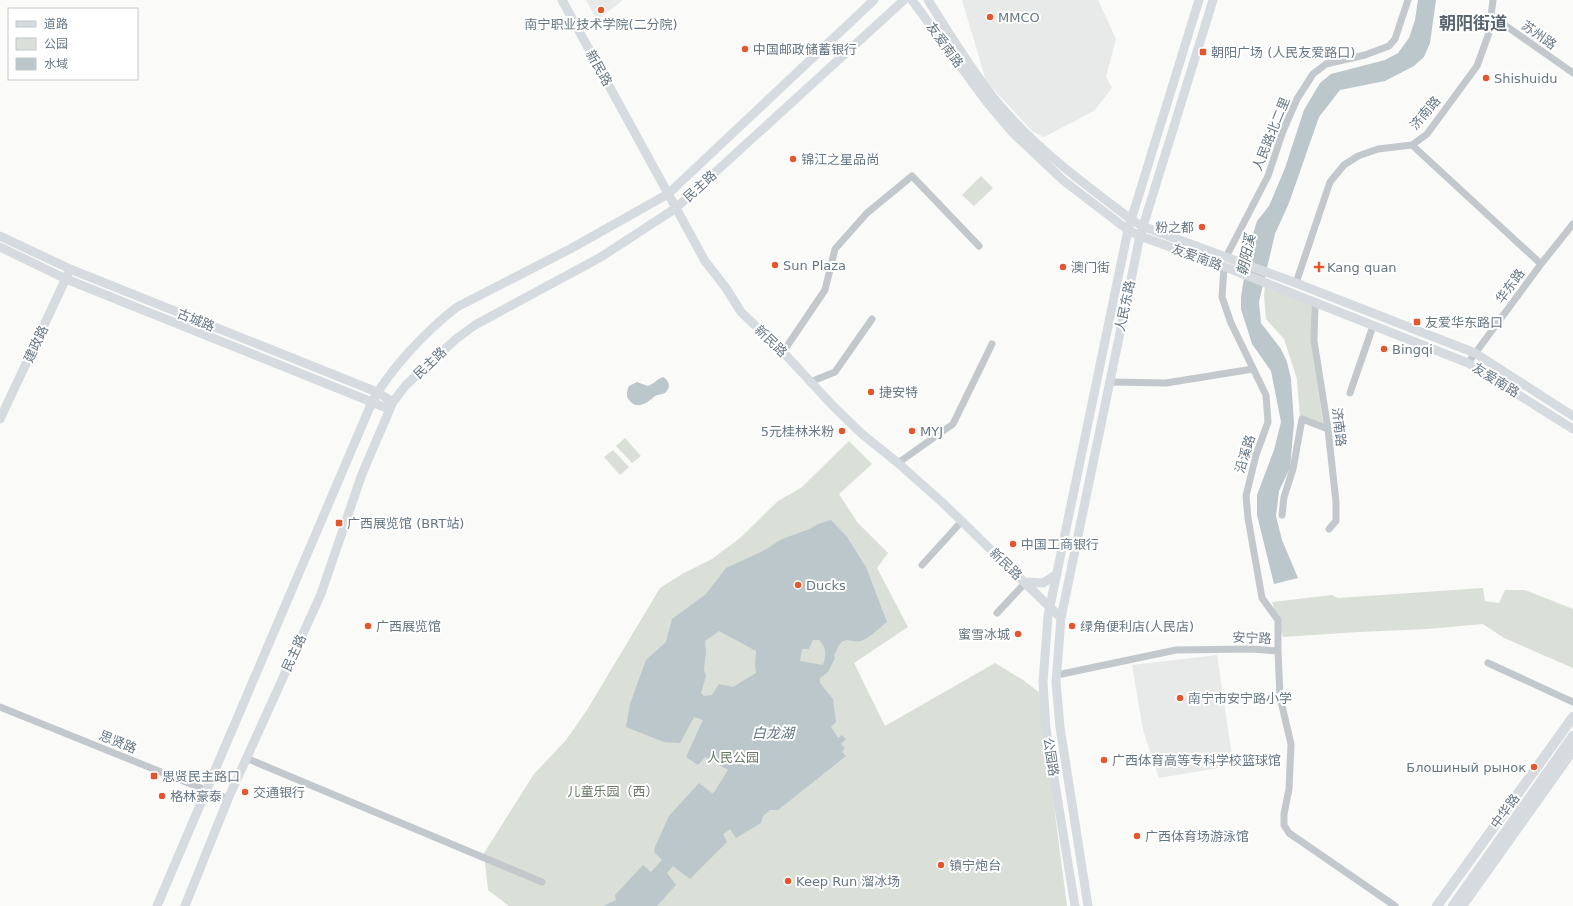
<svg xmlns="http://www.w3.org/2000/svg" width="1573" height="906" font-family="'DejaVu Sans','Noto Sans SC',sans-serif">
<style>
.built{fill:#e8e9e9}
.green{fill:#dadfd7}
.water{fill:#bbc7cb;fill-rule:evenodd}
.lines{fill:none;stroke-linecap:round;stroke-linejoin:round}
.minor{stroke:#c3c8cc;stroke-width:7}
.major{stroke:#d6dbdf;stroke-width:9}
.highway{stroke:#d6dbdf;stroke-width:10}
.poi-dot{fill:#e4572e;stroke:#fff;stroke-width:1.5}
.labels{text-anchor:middle;dominant-baseline:central;stroke-width:4;stroke-linejoin:round;paint-order:stroke}
.poi-label{font-size:13px;fill:#657683;stroke:#fff;text-anchor:start}
.street-label{font-size:13px;fill:#657683;stroke:#fff}
.park-label{font-size:13px;fill:#687a64;stroke:#fff}
.water-label{font-size:14px;font-style:italic;fill:#60757c;stroke:#fff}
.district-label{font-size:17px;font-weight:bold;fill:#57646e;stroke:#fff}
</style>
<rect width="100%" height="100%" fill="#fafaf8"/>
<path class="built" d="M586,0h37l-26,20z
M962,0h136l18,39 -10,38 6,11 -18,23 -50,26 -11,-5 -47,-51z
M1217,655l15,101 -13,12 -60,10 -16,-48 -11,-65z"/>
<path class="green" d="M981,176l12,12 -19,18 -12,-11z
M1265,287l46,18v38l13,86 -24,-11 -3,-39 -13,-40 -18,-20 -2,-24z
M625,438l16,18 -9,7 -16,-17z
M849,441l23,23 -33,30 18,28 31,31 -11,15 31,59 -54,36 31,63 110,-63 28,17 16,12 28,214h-558l-21,-16 -4,-37 50,-79 32,-34 21,-30 73,-122 22,-14 30,-15 28,-21 38,-37 23,-13z
M613,450l16,17 -9,8 -16,-18z
M1483,588l2,13 14,2 6,-13h20l48,19v59l-69,-30 -21,-14 -56,5 -69,3 -75,5 -11,-35 60,-7 6,3z"/>
<path class="water" d="M1418,0h18l-6,43 -6,14 -10,9 -29,15 -45,9 -21,27 -30,86 -14,31 -16,68 2,21 20,26 6,13 4,17 3,44 -4,45 -11,23 -3,25 6,24 16,38 -24,6 -17,-69v-20l17,-45 7,-28 -10,-51 -19,-27 -11,-35v-12l8,-50 8,-26 12,-15 16,-38 19,-58 16,-27 11,-9 54,-14 13,-7 11,-15 6,-18z
M663,377c7,4 8,11 2,16 -3,2 -7,1 -10,3 -6,5 -17,15 -25,5 -5,-5 -3,-10 -1,-15l8,-4 11,4c6,-2 9,-7 15,-9z
M831,520l16,17 19,30 21,55c-7,5 -14,13 -22,17 -15,9 -20,-12 -31,17l1,2 -7,14 -8,6v5l13,16 3,23 -5,5 7,11 4,-3 4,4 -5,5 4,4 -3,4 4,4 -68,54h-8l-7,6 -2,7 -25,15 -6,-9 -7,5 4,8 -37,37 -17,-13 -6,7 9,12 -19,21h-54l13,-6 -1,-5 28,-30 8,7 11,-12 -8,-8 1,-5 14,-31 30,-33 14,11 15,-24 -23,-13 -7,8 -12,-8 17,-37 -9,-3 -14,26 -16,-1 -38,-15 4,-23 16,-44 20,-18 6,-23 34,-25 20,-26 37,-17 19,-12 28,-10 8,-5zM719,631l37,20 -1,14 1,8 -23,14 -14,-3 -7,11 -8,1 -3,-3 5,-17 -2,-6 2,-19 -1,-10zM813,640h6c8,8 7,15 4,25l-23,-4 2,-12h7z"/>
<g class="lines">
<path class="minor" d="M1492,16l81,57
M1412,145l129,119
M1226,257l42,-81 15,-45 14,-32 16,-25 13,-10 39,-9 24,-9 6,-7 13,-39
M1224,267l-2,30 9,26 35,72 2,27 -12,33 -10,41 2,22 14,80 16,22v31
M1296,283l34,-101 14,-17 14,-9 20,-7 34,-4 15,-11 50,-68 12,-33 4,-33
M1315,303l-1,38 14,88 8,73v19l-7,8
M783,352l42,-62 10,-41 32,-36 45,-37 67,70
M1468,363l73,-99 32,-40
M810,382l25,-10 37,-53
M1110,382l56,1 87,-14
M1350,393l23,-67
M898,463l55,-39 39,-80
M1282,515l2,-18 9,-28 9,-50 26,10
M922,565l40,-44
M997,613l29,-31
M1488,663l85,39
M1057,675l119,-25 75,-1 27,2 2,46 11,47 -2,45 -5,25v11l5,8 106,73
M0,707l228,92
M246,758l296,124"/>
<path class="major" d="M562,0l143,261 21,27 15,24 42,40 50,54 29,28 36,29 46,41 117,114
M912,0l74,101 27,32 51,48 64,49 12,6 88,32 240,95 105,66
M928,0c21,33 41,66 65,97 38,48 90,86 139,123l10,6 154,57 179,70 98,63
M0,236l70,33 307,123 16,10
M0,247l66,32 323,130
M0,419l68,-145
M1026,582l17,1 14,-9
M157,906l215,-504c18,-33 55,-72 85,-95l113,-58 98,-55 206,-194
M185,906l43,-107 93,-205 41,-120 31,-72 13,-17 50,-46 19,-14 126,-68 75,-49 228,-208
M1075,906l-29,-177 -3,-47 5,-66 80,-386 71,-230
M1088,906l-28,-179 -4,-45 5,-64 79,-382 73,-236"/>
<path class="highway" d="M1437,906l136,-189
M1453,906l120,-170
M1462,906l111,-156"/>
</g>
<g class="poi-dot">
<circle cx="601" cy="10" r="4"/>
<circle cx="990" cy="17" r="4"/>
<circle cx="745" cy="49" r="4"/>
<rect x="1199" y="48" width="8" height="8" rx="2"/>
<circle cx="1486" cy="78" r="4"/>
<circle cx="793" cy="159" r="4"/>
<circle cx="1202" cy="227" r="4"/>
<circle cx="775" cy="265" r="4"/>
<circle cx="1063" cy="267" r="4"/>
<path d="M1317 261h4v4h4v4h-4v4h-4v-4h-4v-4h4z"/>
<rect x="1413" y="318" width="8" height="8" rx="2"/>
<circle cx="1384" cy="349" r="4"/>
<circle cx="871" cy="392" r="4"/>
<circle cx="842" cy="431" r="4"/>
<circle cx="912" cy="431" r="4"/>
<rect x="335" y="519" width="8" height="8" rx="2"/>
<circle cx="1013" cy="544" r="4"/>
<circle cx="798" cy="585" r="4"/>
<circle cx="368" cy="626" r="4"/>
<circle cx="1072" cy="626" r="4"/>
<circle cx="1018" cy="634" r="4"/>
<circle cx="1180" cy="698" r="4"/>
<circle cx="1104" cy="760" r="4"/>
<circle cx="1534" cy="767" r="4"/>
<rect x="150" y="772" width="8" height="8" rx="2"/>
<circle cx="245" cy="792" r="4"/>
<circle cx="162" cy="796" r="4"/>
<circle cx="1137" cy="836" r="4"/>
<circle cx="941" cy="865" r="4"/>
<circle cx="788" cy="881" r="4"/>
</g>
<g class="labels">
<g class="poi-label">
<text x="998" y="17">MMCO</text>
<text x="601" y="24" text-anchor="middle">南宁职业技术学院(二分院)</text>
<text x="753" y="49">中国邮政储蓄银行</text>
<text x="1211" y="52">朝阳广场 (人民友爱路口)</text>
<text x="1494" y="78">Shishuidu</text>
<text x="801" y="159">锦江之星品尚</text>
<text x="1194" y="227" text-anchor="end">粉之都</text>
<text x="783" y="265">Sun Plaza</text>
<text x="1071" y="267">澳门街</text>
<text x="1327" y="267">Kang quan</text>
<text x="1425" y="322">友爱华东路口</text>
<text x="1392" y="349">Bingqi</text>
<text x="879" y="392">捷安特</text>
<text x="834" y="431" text-anchor="end">5元桂林米粉</text>
<text x="920" y="431">MYJ</text>
<text x="347" y="523">广西展览馆 (BRT站)</text>
<text x="1021" y="544">中国工商银行</text>
<text x="806" y="585">Ducks</text>
<text x="376" y="626">广西展览馆</text>
<text x="1080" y="626">绿角便利店(人民店)</text>
<text x="1010" y="634" text-anchor="end">蜜雪冰城</text>
<text x="1188" y="698">南宁市安宁路小学</text>
<text x="1112" y="760">广西体育高等专科学校篮球馆</text>
<text x="1526" y="767" text-anchor="end">Блошиный рынок</text>
<text x="162" y="776">思贤民主路口</text>
<text x="253" y="792">交通银行</text>
<text x="170" y="796">格林豪泰</text>
<text x="1145" y="836">广西体育场游泳馆</text>
<text x="949" y="865">镇宁炮台</text>
<text x="796" y="881">Keep Run 溜冰场</text>
</g>
<g class="street-label">
<text transform="translate(1539 35) rotate(35)">苏州路</text>
<text transform="translate(945 45) rotate(54)">友爱南路</text>
<text transform="translate(599 68) rotate(61)">新民路</text>
<text transform="translate(1425 113) rotate(-50)">济南路</text>
<text transform="translate(1271 134) rotate(-68)">人民路北二里</text>
<text transform="translate(700 186) rotate(-42)">民主路</text>
<text transform="translate(1197 257) rotate(20)">友爱南路</text>
<text transform="translate(1510 286) rotate(-54)">华东路</text>
<text transform="translate(1125 306) rotate(-78)">人民东路</text>
<text transform="translate(196 320) rotate(22)">古城路</text>
<text transform="translate(771 341) rotate(44)">新民路</text>
<text transform="translate(36 344) rotate(-65)">建政路</text>
<text transform="translate(430 363) rotate(-43)">民主路</text>
<text transform="translate(1496 380) rotate(32)">友爱南路</text>
<text transform="translate(1339 427) rotate(83)">济南路</text>
<text transform="translate(1245 454) rotate(-73)">沿溪路</text>
<text transform="translate(1006 564) rotate(44)">新民路</text>
<text transform="translate(1252 638) rotate(2)">安宁路</text>
<text transform="translate(294 653) rotate(-65)">民主路</text>
<text transform="translate(118 742) rotate(22)">思贤路</text>
<text transform="translate(1051 757) rotate(81)">公园路</text>
<text transform="translate(1505 811) rotate(-54)">中华路</text>
</g>
<g class="park-label">
<text x="733" y="757">人民公园</text>
<text x="613" y="791">儿童乐园（西）</text>
</g>
<g class="water-label">
<text transform="translate(1246 255) rotate(-78)">朝阳溪</text>
<text x="773" y="733">白龙湖</text>
</g>
<g class="district-label">
<text x="1473" y="23">朝阳街道</text>
</g>
</g>
<rect x="8" y="8" width="130" height="72" fill="#ffffff" stroke="#c1c8cd"/>
<rect x="16" y="21" width="20" height="6" fill="#d6dbdf" stroke="#c1c8cd"/>
<text x="44" y="28" font-size="12" fill="#657683">道路</text>
<rect x="16" y="38" width="20" height="12" fill="#dadfd7" stroke="#c1c8cd"/>
<text x="44" y="48" font-size="12" fill="#657683">公园</text>
<rect x="16" y="58" width="20" height="12" fill="#bbc7cb" stroke="#c1c8cd"/>
<text x="44" y="68" font-size="12" fill="#657683">水域</text>
</svg>
